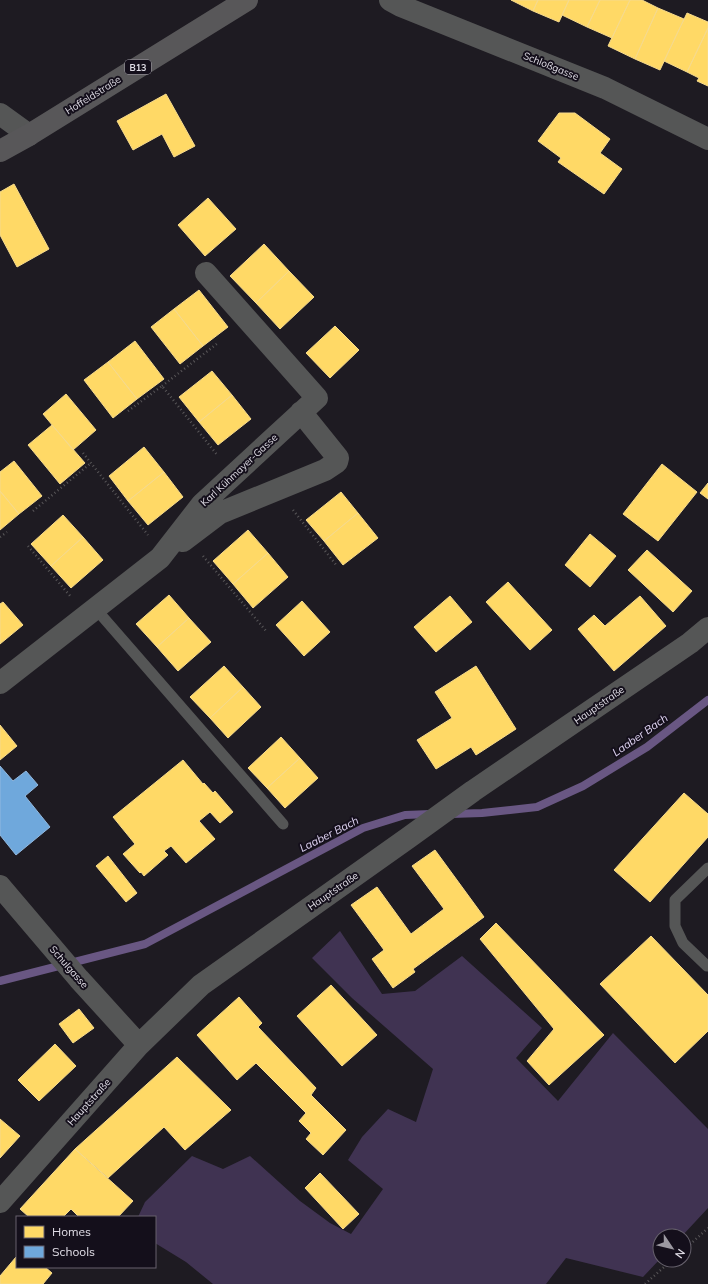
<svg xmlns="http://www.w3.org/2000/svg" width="708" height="1284" font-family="Mulish,sans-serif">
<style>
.green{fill:#403352}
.homes{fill:#ffd966;stroke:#f6da8c}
.schools{fill:#6fa8dc;stroke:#91b8df}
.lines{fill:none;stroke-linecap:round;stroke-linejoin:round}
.stream{stroke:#695783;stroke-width:8}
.path{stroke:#595759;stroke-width:2.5;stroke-dasharray:1 3;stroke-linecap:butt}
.service{stroke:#555656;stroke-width:11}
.minor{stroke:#555656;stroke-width:22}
.tertiary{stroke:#555656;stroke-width:22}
.primary{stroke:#585759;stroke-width:22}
.labels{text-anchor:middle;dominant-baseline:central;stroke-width:4;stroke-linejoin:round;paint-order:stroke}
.shield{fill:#140f1b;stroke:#a39fa9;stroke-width:1}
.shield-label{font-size:9px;font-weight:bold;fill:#e0dde6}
.street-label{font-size:10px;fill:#e0dde6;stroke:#140f1b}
.water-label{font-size:11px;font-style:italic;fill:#e0d5f3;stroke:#140f1b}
</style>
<rect width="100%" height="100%" fill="#1e1b22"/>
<path class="green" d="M340,931l42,63 33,-3 47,-35 80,72 -26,30 42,43 55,-68 95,96v79l-26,28h-22v23l-17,18 -77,-19 -20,26h-333l-27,-22 -31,-19v-26h-17l7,-15 47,-46 31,13 27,-13 50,45 30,22 21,11 32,-45 -35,-29 14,-23 26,-28 28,13 17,-53 -81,-71 -40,-40z"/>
<path class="homes" d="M511,0h27l-5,11z
M538,0h31l-10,22 -26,-11z
M569,0h31l-13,27 -25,-12z
M600,0h30l-18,38 -25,-11z
M630,0h12l16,8 -23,51 -27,-13z
M658,8l26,11 -24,51 -25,-11z
M687,13l21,9v6l-21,44 -23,-11z
M708,28v58l-11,-5 2,-3 -12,-6z
M166,94l29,52 -21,11 -12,-23 -29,16 -16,-29z
M559,113h16l35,26 -10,14 22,16 -18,25 -46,-32 3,-4 -23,-17z
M14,184l35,65 -32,18 -17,-32v-43z
M208,198l28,31 -31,27 -27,-31z
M264,244l25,27 -33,32 -26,-27z
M289,271l25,26 -34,32 -24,-26z
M199,290l29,37 -25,19 -29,-37z
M174,309l29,37 -23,18 -29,-37z
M335,326l24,24 -29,28 -24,-25z
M135,341l29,38 -27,20 -29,-37z
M108,362l29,37 -24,19 -29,-38z
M212,371l20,24 -33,27 -20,-25z
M66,394l30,36 -23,20 -30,-36z
M232,395l19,24 -33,26 -19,-23z
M52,425l33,38 -25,21 -32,-39z
M144,447l20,25 -36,29 -19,-25z
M14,461l28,35 -23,18 -19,-23v-19z
M662,464l35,28 -39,49 -35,-27z
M164,472l19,25 -35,28 -20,-24z
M708,483v16l-8,-6z
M0,491l19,23 -19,16z
M341,492l17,21 -34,28 -18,-21z
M358,513l20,25 -35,27 -19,-24z
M63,515l20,22 -32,29 -20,-22z
M248,530l20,23 -35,31 -20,-23z
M590,534l26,22 -26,31 -25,-22z
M83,537l20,23 -32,28 -20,-22z
M647,550l45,41 -19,21 -45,-42z
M268,553l20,24 -35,31 -20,-24z
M508,582l44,48 -22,20 -44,-48z
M169,595l20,23 -32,29 -21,-23z
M450,596l22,26 -36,30 -22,-25z
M640,596l26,30 -52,45 -36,-42 16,-14 11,11z
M302,601l28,31 -26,24 -28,-31z
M3,602l20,23 -23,19v-40z
M189,618l22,24 -33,29 -21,-24z
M224,666l19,21 -33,31 -20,-21z
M476,666l40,63 -40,26 -5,-8 -35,22 -19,-29 35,-22 -17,-26z
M243,687l18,20 -33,31 -18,-20z
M0,725l17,21 -17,14z
M281,737l19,21 -33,30 -19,-20z
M300,758l18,20 -33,30 -18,-20z
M183,760l20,24 1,-1 9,10 2,-2 18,21 -13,11 -10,-11 -11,9 16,18 -29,24 -15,-17 -7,5 4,4 -24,21 -3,-4 -1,1 -17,-19 12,-10 -22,-27z
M684,793l24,21v23l-58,65 -36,-32z
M435,850l49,67 -71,52 2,3 -22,16 -21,-29 12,-9 -33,-45 26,-18 34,47 33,-25 -32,-43z
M108,856l29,37 -11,9 -30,-36z
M496,923l108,112 -55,50 -22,-24 27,-32 -74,-90z
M651,936l57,59v36l-33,32 -75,-79z
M331,985l46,50 -35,31 -45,-50z
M239,997l23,26 -4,4 58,61 -5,7 35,35 -23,25 -17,-16 5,-6 -12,-12 7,-8 -50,-50 -19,17 -40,-45z
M79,1009l15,19 -21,15 -14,-19z
M55,1044l21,22 -37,35 -21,-21z
M177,1057l54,53 -46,40 -21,-23 -56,51 -33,-29z
M0,1119l20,17 -20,22z
M75,1149l58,52 -15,16h-39l-8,-8 -8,8h-34l-9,-8z
M320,1173l39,41 -16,15 -38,-41z
M16,1257l1,10h28l7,6 -9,11h-43v-8z"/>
<path class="schools" d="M0,766l13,15 13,-10 12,14 -13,11 25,31 -34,28 -16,-20z"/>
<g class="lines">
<path class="stream" d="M451,814l31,-1 55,-6 46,-21 64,-39 61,-47
M0,981l145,-37 218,-116 42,-13 26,-1"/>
<path class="path" d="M162,386l56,-43
M128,411l34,-25 56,70
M83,453l65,82
M293,510l44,56
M33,511l58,-48
M0,537l7,-5
M28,546l43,51
M203,556l64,76
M684,1250l24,-22
M645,1284l27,-24"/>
<path class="service" d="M95,608l188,216
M707,966l-24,-23 -8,-17v-26l33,-32"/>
<path class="minor" d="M0,114l29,21
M183,541l37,-28 105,-43 12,-8 1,-4 -37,-46
M0,683l160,-125 42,-54 115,-106 -111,-125
M0,886l79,93 60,66
M0,1202l139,-157 62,-60 207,-147 65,-47 217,-148 18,-15"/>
<path class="tertiary" d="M390,0l11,6 204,82 103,51"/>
<path class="primary" d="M0,151l29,-16 218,-135"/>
</g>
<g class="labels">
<rect class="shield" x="125" y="60" width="26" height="14" rx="3"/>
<g class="shield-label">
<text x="138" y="67">B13</text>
</g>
<g class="street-label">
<text transform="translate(551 66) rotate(22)">Schloßgasse</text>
<text transform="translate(93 95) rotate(-32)">Hoffeldstraße</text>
<text transform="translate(239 470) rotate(-43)">Karl Kühmayer-Gasse</text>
<text transform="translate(599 705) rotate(-35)">Hauptstraße</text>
<text transform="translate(333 891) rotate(-35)">Hauptstraße</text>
<text transform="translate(69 967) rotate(49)">Schulgasse</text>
<text transform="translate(89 1102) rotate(-48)">Hauptstraße</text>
</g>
<g class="water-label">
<text transform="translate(640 735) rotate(-35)">Laaber Bach</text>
<text transform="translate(329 834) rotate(-27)">Laaber Bach</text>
</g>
</g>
<rect x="16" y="1216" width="140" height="52" fill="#140f1b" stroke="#66616c"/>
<rect x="24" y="1226" width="20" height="12" fill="#ffd966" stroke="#66616c"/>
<text x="52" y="1236" font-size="12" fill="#e0dde6">Homes</text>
<rect x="24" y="1246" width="20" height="12" fill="#6fa8dc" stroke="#66616c"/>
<text x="52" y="1256" font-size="12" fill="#e0dde6">Schools</text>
<g transform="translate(672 1248) rotate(125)"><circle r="19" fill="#140f1b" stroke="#66616c"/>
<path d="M0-3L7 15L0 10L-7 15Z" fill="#9c99a1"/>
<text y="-6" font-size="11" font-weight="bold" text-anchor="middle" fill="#e0dde6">N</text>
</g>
</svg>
